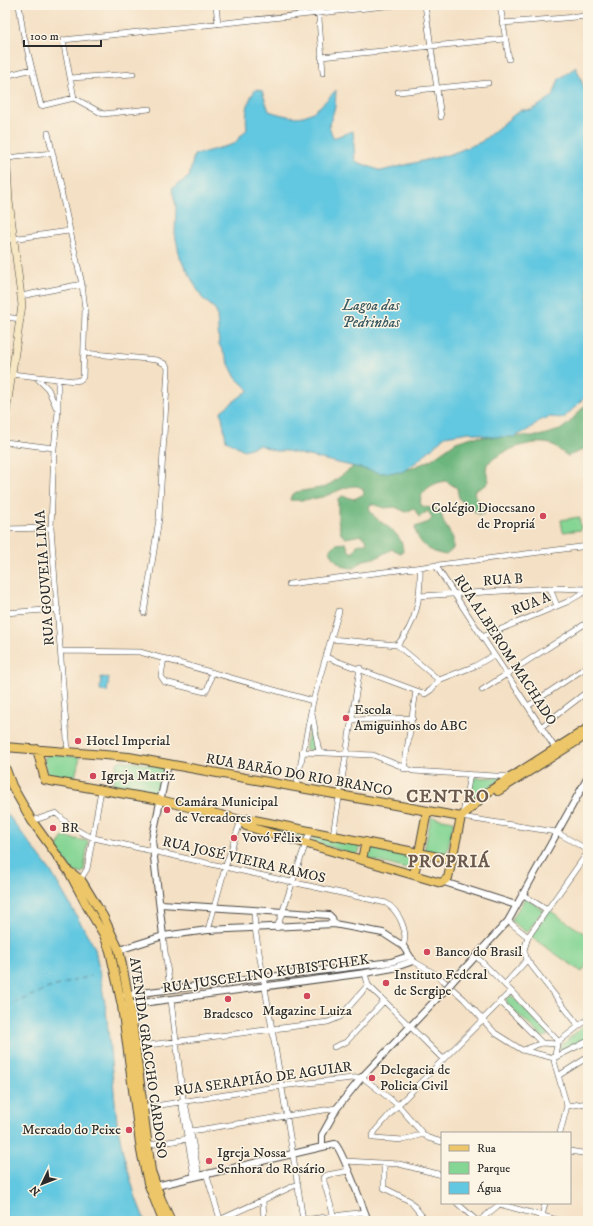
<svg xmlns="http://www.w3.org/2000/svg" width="593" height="1226" font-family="'IM FELL DW Pica',serif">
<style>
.green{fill:#85d594;stroke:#588060}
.forest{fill:#6cb67e;stroke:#4c7054}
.water{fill:#62c7e0;stroke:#467986}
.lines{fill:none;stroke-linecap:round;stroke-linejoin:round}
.ferry{stroke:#3c5a61;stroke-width:1;stroke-dasharray:5 4;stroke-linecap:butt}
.minor-casing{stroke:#494642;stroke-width:6}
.tertiary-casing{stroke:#494642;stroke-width:8}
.secondary-casing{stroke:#494642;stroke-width:8}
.primary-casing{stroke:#494642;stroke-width:10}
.minor{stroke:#fff;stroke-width:5}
.tertiary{stroke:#fff;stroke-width:6}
.secondary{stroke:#f7e8c3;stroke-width:7}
.primary{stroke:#ecc669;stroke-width:8}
.tertiary-bridge-casing{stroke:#494642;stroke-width:8;stroke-linecap:butt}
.tertiary-bridge{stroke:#fff;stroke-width:6}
.poi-dot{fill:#d1495b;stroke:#fcf5e5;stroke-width:1.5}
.labels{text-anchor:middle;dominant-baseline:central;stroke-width:3;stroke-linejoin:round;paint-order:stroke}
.poi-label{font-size:14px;fill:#2b2b2b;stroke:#fcf5e5;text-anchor:start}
.street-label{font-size:14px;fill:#2b2b2b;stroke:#fcf5e5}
.water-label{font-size:15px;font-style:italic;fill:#3c5a61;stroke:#fcf5e5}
.district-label{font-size:18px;font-weight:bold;letter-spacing:1px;fill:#6a584d;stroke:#fcf5e5}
</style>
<rect width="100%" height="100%" fill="#fcf5e5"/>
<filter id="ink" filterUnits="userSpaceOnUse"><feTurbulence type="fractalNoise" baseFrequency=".025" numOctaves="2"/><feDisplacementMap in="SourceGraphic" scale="8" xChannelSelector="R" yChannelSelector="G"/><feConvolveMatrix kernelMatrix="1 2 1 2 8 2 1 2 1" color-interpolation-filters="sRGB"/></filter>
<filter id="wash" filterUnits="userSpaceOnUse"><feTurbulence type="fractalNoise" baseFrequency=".012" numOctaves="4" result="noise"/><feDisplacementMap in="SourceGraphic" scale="16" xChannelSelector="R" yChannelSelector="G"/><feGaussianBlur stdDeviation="0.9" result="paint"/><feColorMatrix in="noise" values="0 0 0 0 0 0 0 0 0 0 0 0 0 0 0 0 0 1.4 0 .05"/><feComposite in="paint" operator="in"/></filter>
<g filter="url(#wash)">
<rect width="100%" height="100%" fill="#f4e0c4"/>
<path class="green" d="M579,517l2,13 -18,2 -2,-12z
M311,719l5,31h-11z
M50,754l30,3 -6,24 -21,-3 -6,-4 -3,-16z
M121,760l43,7 -7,29 -45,-9 5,-24z
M503,777l-35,28 4,-27z
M431,817l23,4 -8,35 -22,-5z
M243,820l62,13 1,4 -3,2z
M315,835l43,9 2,4 -1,4 -3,3 -43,-13 -1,-3z
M63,837l25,4 -4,30 -3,2 -8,-1 -15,-22 2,-9z
M372,847l36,7 4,7 -2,5 -4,3 -37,-10 -2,-7z
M525,898l18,12 -16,23 -16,-12z
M549,910l39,26v26l-6,10 -51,-35z
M509,996h3l36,37v3l-6,1 -35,-33 -1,-5z
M588,1022v16l-21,12h-5l-4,-2z"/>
<path class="forest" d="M588,402v46l-20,8c-6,-3 -12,-10 -18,-12 -20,-5 -49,7 -63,20l-1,7 3,10 -3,4 -12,6c1,9 11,15 10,23h-6l-19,-15 -2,-11 -11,-7c-11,1 -29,10 -25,24 6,4 13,2 19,5l4,13 9,15v11l-7,6c-15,-2 -29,-11 -31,-28l14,-5 3,-4 -4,-7 -9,6 -5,-9 -8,4 -11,-5 -11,1 -12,-4 -3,2c3,19 34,20 34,46l-2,1 -9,-4 -14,8 -14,3 -10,8c-11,1 -22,-8 -24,-19l7,-5 9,-1 3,8 4,2 4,-8 9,-2 1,-3 -6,-5 -15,3 -5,-4 -3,-15v-20l4,-3 12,3 10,-5 -1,-5c-10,-9 -29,5 -41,8 -10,2 -22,4 -32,3l1,-4 5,-4 30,-5 30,-22 49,2 4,2 20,-8 27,-19 16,-5 67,-1 21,-6 8,-6z"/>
<path class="water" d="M576,67l12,31v296l-24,24 -15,-1 -10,4 -11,9 -14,7h-23l-22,-5 -24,4 -27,25 -16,11 -21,1 -94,-22h-12l-15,-6 -16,5 -18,-10 -5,-29 28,-21 -13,-12 -17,-34 -2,-29 -2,-6 -13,-11 -22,-40 -5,-24 1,-28 -4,-18 17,-11 5,-22 40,-11 13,-15c-2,-14 0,-29 9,-40l6,2 7,20c36,12 43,5 67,-21l-1,17 -6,19 4,12 20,-7 2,30 26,10 70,-17 30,-12 39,-32h12l21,-14 6,-17z
M101,677l8,1 -2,14 -7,-1z
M5,811l45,59 45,78 11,61 11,113 6,31 13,45 9,23h-140z"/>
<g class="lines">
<path class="ferry" d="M5,1007l44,-19 42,-12"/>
</g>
</g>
<g filter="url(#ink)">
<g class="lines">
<g class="minor-casing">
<path id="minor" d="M19,5l4,27 18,74 33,-8 29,16 46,-5
M216,5l2,19
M318,5l5,68
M425,5l16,112
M500,5l9,54
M502,23l86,-7
M321,57l183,-18
M5,76l27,-7
M70,78l63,-4
M398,92l90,-9
M74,98l-11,-58 332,-35
M7,158l45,-5
M5,240l64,-9
M21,296l61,-12
M5,317l16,2
M84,353l73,7 8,4 3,4 -9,151 -15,94
M11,374l64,7 5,-1 3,-3 2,-68 -3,-25 -34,-151
M36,377l12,12 8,18
M58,379v33l-4,36 -3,80 17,224
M5,442l49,6
M5,529l46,-1
M436,566l119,182
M289,584l299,-38
M550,588l7,18
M419,596l131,-8 38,1
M5,613l53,-4
M482,637l85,-35 21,-12
M331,639l66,6 42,35
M397,645c20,-21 24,-49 23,-78
M61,651l79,1 173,49
M326,657l99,37 6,-4 8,-10 36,-14 19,-11
M164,658l-3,18 4,6 40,10 3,-4 4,-16
M482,690l106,-68
M528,706l60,-40
M312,713l7,39
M353,720l60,-2
M541,727l47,-36
M302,752l71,3 40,16 99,6
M404,769l12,-78
M296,788l17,-87 26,-90
M463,814l7,-40
M461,817l95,15 32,18
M32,821l24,-8c11,11 22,20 38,25l292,65c13,8 23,29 17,43
M333,835l27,-167
M79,882l8,-13 14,-79
M522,894l25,16
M254,910l1,18c16,98 34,195 48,293
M508,921l20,16
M277,928l33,-97
M208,930l17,-62 16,-48
M163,936l7,53
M476,956l35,35 47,50
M413,961l24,14 27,24 31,34 27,17 32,8 34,-17
M365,973l3,12 75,74
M505,984l22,-24
M171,1000l12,98 2,4 14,73
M500,1001l42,42
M579,1026l-52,-66 -3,-10 4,-13 60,-85
M557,1043l31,-24
M557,1044l-3,17 13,45 -7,27
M133,1047l195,-25 12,-5 28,-32
M334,1047l12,-5 38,-41
M523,1050l19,-7 15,1
M558,1076l30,-19
M181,1101l13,75
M567,1106l21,-3
M142,1108l139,-22 81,-9 36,28 25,29 5,4 14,4
M191,1131l146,-23
M423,1134l-20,6 -29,-2 -2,-1 4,-7 22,-25 113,-114
M149,1145l38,-6
M570,1151l18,3
M345,1161l54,3 43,11
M384,1164v24l26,13 16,20
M206,1173l14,46
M263,1200l1,21
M457,1203l20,18
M499,1204l62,17
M303,1220l62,-8
M217,1221l81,-37
M335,1221l-12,-43 4,-3 21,-4
M479,1221l22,-18
M541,1221l4,-18
M584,1221l3,-4"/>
</g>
<g class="tertiary-casing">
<path id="tertiary" d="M444,882l72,23
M161,904l168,11 3,3 2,6
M163,936l-11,-96 16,-76
M119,950l44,-14 45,-6 126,-6 49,9 20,13 10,15 -20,7 -28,5 -238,32
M453,981l55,-60 80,-144
M125,995l266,-33 18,-6
M322,1145v-10l15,-27 25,-31 85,-89
M156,1186l179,-42c7,5 28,64 33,77"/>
</g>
<g class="secondary-casing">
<path id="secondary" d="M5,136l4,65 13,104 -17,115"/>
</g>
<g class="primary-casing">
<path id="primary" d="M5,747l124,10 332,60
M37,749l8,31 115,20 81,20 8,-1 170,34 8,-42
M5,767l7,19 20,35 37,51 19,36 16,27 6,16 12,55 19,145 7,32 15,38
M498,791l90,-57
M461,817l27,-25 100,-64
M241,820l5,6 195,57 7,-5 13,-61
M362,859l4,-17
M70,872l11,8 5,8 17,28 16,34 11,55 21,166 10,28 10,22
M414,874l5,-21 33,7"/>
</g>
<use href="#minor" class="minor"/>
<use href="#tertiary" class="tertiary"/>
<use href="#secondary" class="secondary"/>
<use href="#primary" class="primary"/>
<g class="tertiary-bridge-casing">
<path id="tertiary-bridge" d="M447,988l6,-7"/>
</g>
<use href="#tertiary-bridge" class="tertiary-bridge"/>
</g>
</g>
<g class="poi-dot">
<circle cx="543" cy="516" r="4"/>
<circle cx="346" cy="718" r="4"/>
<circle cx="78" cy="741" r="4"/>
<circle cx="93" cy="776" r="4"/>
<circle cx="167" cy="810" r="4"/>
<circle cx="53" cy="828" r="4"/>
<circle cx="234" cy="838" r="4"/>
<circle cx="427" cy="952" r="4"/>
<circle cx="386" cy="983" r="4"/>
<circle cx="307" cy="996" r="4"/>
<circle cx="228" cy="999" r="4"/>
<circle cx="372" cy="1078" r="4"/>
<circle cx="129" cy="1130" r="4"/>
<circle cx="209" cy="1161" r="4"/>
</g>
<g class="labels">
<g class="poi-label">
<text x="535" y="508" text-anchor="end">Colégio Diocesano<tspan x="535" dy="16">de Propriá</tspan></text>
<text x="354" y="710">Escola<tspan x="354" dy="16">Amiguinhos do ABC</tspan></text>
<text x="86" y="741">Hotel Imperial</text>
<text x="101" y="776">Igreja Matriz</text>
<text x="175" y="802">Camâra Municipal<tspan x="175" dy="16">de Vereadores</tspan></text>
<text x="61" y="828">BR</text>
<text x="242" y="838">Vovó Fêlix</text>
<text x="435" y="952">Banco do Brasil</text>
<text x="394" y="975">Instituto Federal<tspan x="394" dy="16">de Sergipe</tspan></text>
<text x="307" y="1011" text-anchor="middle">Magazine Luiza</text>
<text x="228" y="1014" text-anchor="middle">Bradesco</text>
<text x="380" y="1070">Delegacia de<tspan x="380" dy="16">Policia Civil</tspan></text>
<text x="121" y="1130" text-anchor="end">Mercado do Peixe</text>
<text x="217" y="1153">Igreja Nossa<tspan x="217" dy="16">Senhora do Rosário</tspan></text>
</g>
<g class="street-label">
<text transform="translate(45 578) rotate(-94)">RUA GOUVEIA LIMA</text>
<text transform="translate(503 580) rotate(-4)">RUA B</text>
<text transform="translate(531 604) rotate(-22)">RUA A</text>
<text transform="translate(505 650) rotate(57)">RUA ALBEROM MACHADO</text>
<text transform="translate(299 775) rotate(10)">RUA BARÃO DO RIO BRANCO</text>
<text transform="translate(244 860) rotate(13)">RUA JOSÉ VIEIRA RAMOS</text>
<text transform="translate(266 974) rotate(-8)">RUA JUSCELINO KUBISTCHEK</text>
<text transform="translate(148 1058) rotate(82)">AVENIDA GRACCHO CARDOSO</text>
<text transform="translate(263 1079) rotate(-8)">RUA SERAPIÃO DE AGUIAR</text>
</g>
<g class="water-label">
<text x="371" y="305">Lagoa das<tspan x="371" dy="17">Pedrinhas</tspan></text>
</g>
<g class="district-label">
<text x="448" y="797">CENTRO</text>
<text x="449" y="862">PROPRIÁ</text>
</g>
</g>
<rect width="593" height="1226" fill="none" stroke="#fcf5e5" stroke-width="20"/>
<rect x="441" y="1132" width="130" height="72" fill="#fcf5e5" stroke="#a8a49b"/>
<rect x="449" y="1145" width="20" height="6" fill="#ecc669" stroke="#a8a49b"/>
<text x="477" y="1152" font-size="12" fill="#2b2b2b">Rua</text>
<rect x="449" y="1162" width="20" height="12" fill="#85d594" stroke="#a8a49b"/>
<text x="477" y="1172" font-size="12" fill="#2b2b2b">Parque</text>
<rect x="449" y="1182" width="20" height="12" fill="#62c7e0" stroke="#a8a49b"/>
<text x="477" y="1192" font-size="12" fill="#2b2b2b">Água</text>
<g transform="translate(42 1184) rotate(227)" stroke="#fcf5e5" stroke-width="3" paint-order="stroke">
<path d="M0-3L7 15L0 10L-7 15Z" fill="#2b2b2b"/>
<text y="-6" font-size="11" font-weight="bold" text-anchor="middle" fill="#2b2b2b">N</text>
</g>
<path d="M24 40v6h77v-6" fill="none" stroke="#2b2b2b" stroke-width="2"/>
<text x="30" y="40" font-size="12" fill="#2b2b2b" stroke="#fcf5e5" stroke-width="3" paint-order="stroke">100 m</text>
</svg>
